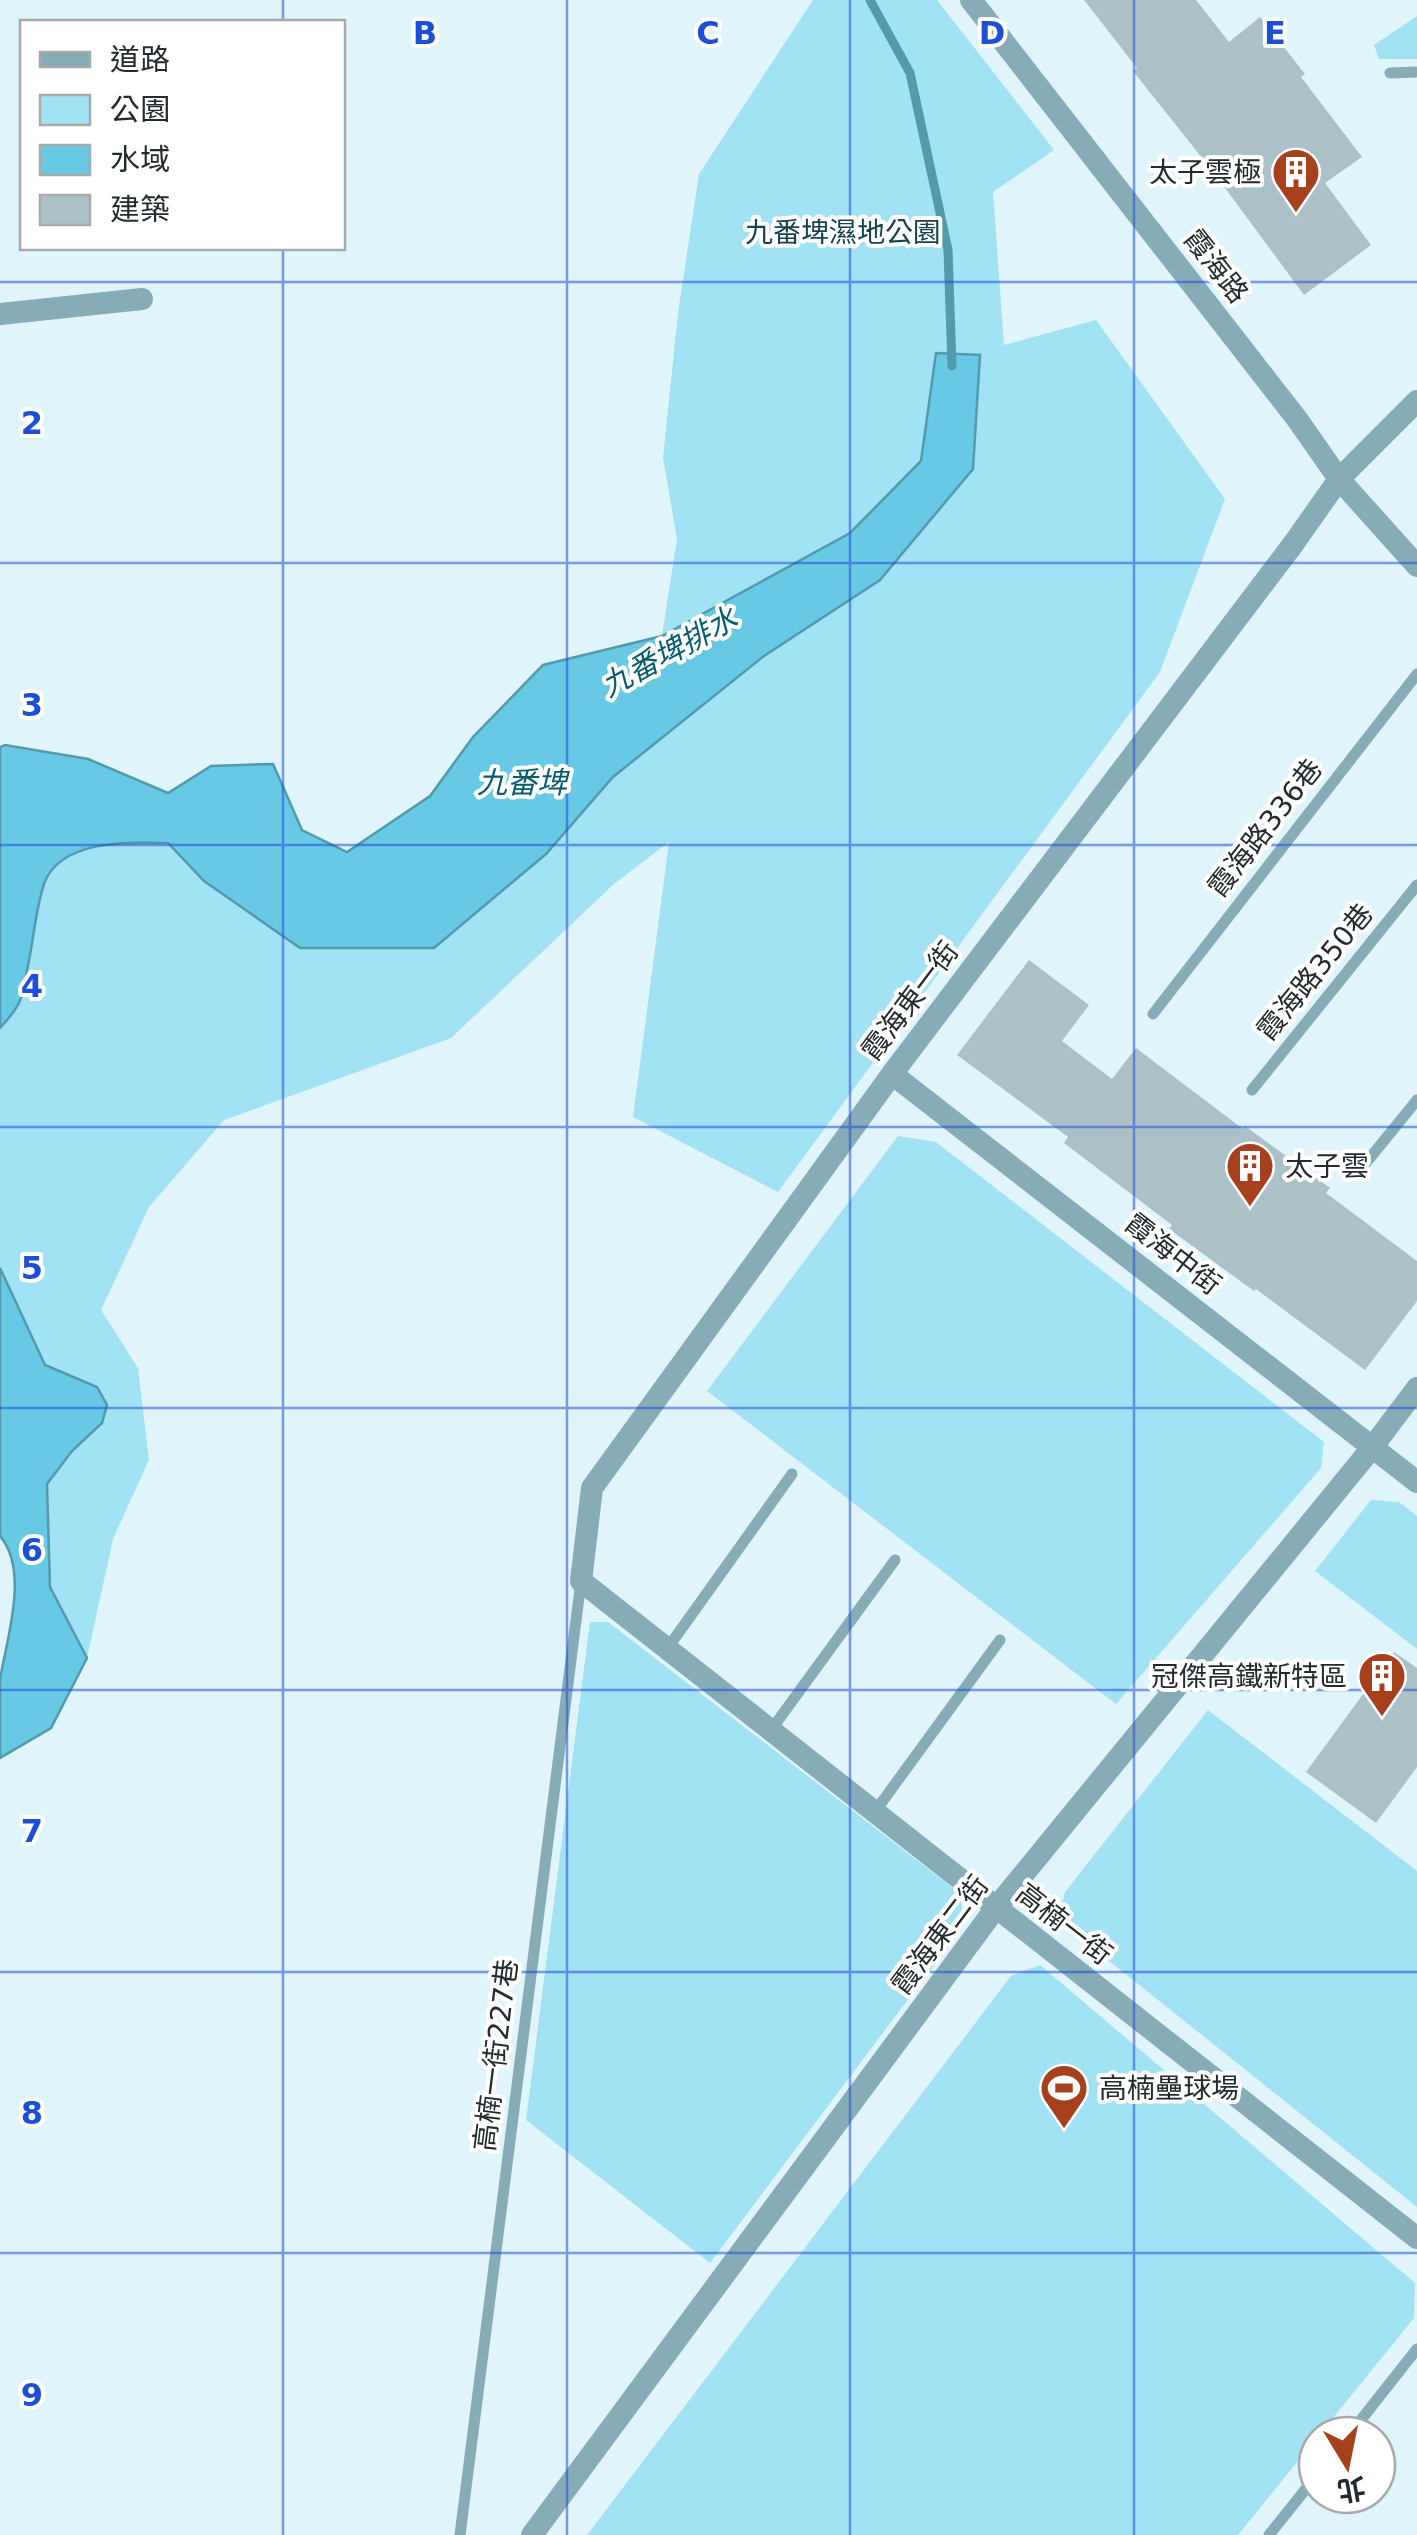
<svg xmlns="http://www.w3.org/2000/svg" width="1417" height="2535" font-family="'DejaVu Sans','Noto Sans TC',sans-serif">
<style>
.green{fill:#a2e2f5}
.water{fill:#68c9e4;stroke:#539aad;stroke-width:2.5}
.lines{fill:none;stroke-linecap:round;stroke-linejoin:round}
.stream{stroke:#539aad;stroke-width:9}
.building{fill:#acc1c7}
.service{stroke:#86acb7;stroke-width:11}
.minor{stroke:#86acb7;stroke-width:22}
.grid{fill:none;stroke:#1d4ed8;stroke-width:2.5;stroke-opacity:0.55}
.labels{text-anchor:middle;dominant-baseline:central;stroke-width:8;stroke-linejoin:round;paint-order:stroke}
.poi-label{font-size:28px;fill:#232b2e;stroke:#fff;text-anchor:end}
.park-label{font-size:28px;fill:#17434f;stroke:#fff}
.street-label{font-size:28px;fill:#232b2e;stroke:#fff}
.water-label{font-size:30px;font-style:italic;fill:#065c6f;stroke:#fff}
.grid-label{font-size:32px;text-anchor:middle;font-weight:bold;fill:#1d4ed8;stroke:#fff;stroke-width:8;stroke-linejoin:round;paint-order:stroke}
</style>
<rect width="100%" height="100%" fill="#dff4fb"/>
<path class="green" d="M813,0h124l117,150 -61,42 11,153 92,-25 129,179 -65,173 -382,520 -145,-75 36,-275 -55,42 -163,154 -227,82 -75,87 -48,103 37,58 11,92 -36,79 -26,119 -37,-71 -3,-103 25,-33 30,-28 -5,-36 -52,-22 -45,-97v-239c25,-28 22,-33 29,-69 5,-24 7,-52 15,-76 16,-45 85,-41 124,-42l36,39 342,-27 67,-77 151,-121 116,-76 93,-111 7,-114 -44,-2 -14,108 -72,72 -188,103 15,-97 -14,-81 15,-145 21,-139z
M1417,16v43h-38l-5,-14z
M898,1136l38,6 388,300 -3,26 -205,236 -409,-313z
M1371,1500l28,2 18,14v133l-102,-78z
M590,1622h18l354,273 -1,34 -251,334 -184,-143z
M1208,1710l209,161v336l-359,-287 7,-28z
M1040,1965l375,318 -1,35 -176,217h-651l424,-559z"/>
<path class="water" d="M936,353l44,2 -7,114 -93,111 -116,76 -151,121 -67,77 -112,94h-134l-96,-67 -36,-38c-39,-1 -108,-4 -124,41 -8,24 -10,52 -15,76 -7,36 -4,41 -29,68v-281l5,-2 83,14 80,34 43,-27 62,-2 29,66 45,22 83,-56 43,-59 70,-72 119,-29 188,-103 71,-72z
M0,1268l45,97 52,22 10,18 -5,18 -30,28 -25,33 3,103 37,71 -36,70 -51,30c0,-25 0,-53 0,-78 6,-39 30,-109 0,-144z"/>
<g class="lines">
<path class="stream" d="M870,0l40,73 38,177 4,116"/>
</g>
<path class="building" d="M1084,0h112l33,42 31,-25 45,57 -4,3 61,80 -37,26 46,62 -67,50 -90,-122 -81,-102 4,-3z
M1029,960l60,45 -27,36 50,38 24,-31 107,81 2,-3 85,62 -4,5 91,68v40l-52,69 -109,-81 -2,2 -85,-62 3,-4 -108,-82 4,-6 -111,-82z
M1394,1652l23,16v99l-41,56 -70,-51z"/>
<g class="lines">
<path class="service" d="M1390,73l27,-1
M1153,1014l264,-340
M1252,1090l165,-205
M1361,1169l56,-69
M667,1649l125,-175
M771,1730l124,-170
M874,1813l126,-173
M1349,2435l68,-86
M460,2535l121,-954
M1269,2535l48,-60"/>
<path class="minor" d="M971,0l326,419 42,60 78,87
M0,314l142,-15
M1417,401l-78,78 -45,64 -402,531 -300,414 -11,93 836,657
M892,1074l525,408
M532,2535l463,-626 376,-460 46,-61"/>
</g>
<path class="grid" d="M283,0v22M567,0v2535M850,0v2535M1134,0v2535M283,248v2287M0,282h1417M0,563h1417M0,845h1417M0,1127h1417M0,1408h1417M0,1690h1417M0,1972h1417M0,2253h1417"/>
<defs>
<g id="building-pin" transform="scale(2.5)"><path d="M0 17L-7.5 6A9.5 9.5 0 1 1 7.5 6Z" fill="#a7411d" stroke="#fff"/><path d="M-4-6H4V6H1V3H-1V6H-4ZM-2.5-4.3h1.7v1.8h-1.7ZM.8-4.3h1.7v1.8H.8ZM-2.5-1h1.7V.8h-1.7ZM.8-1h1.7V.8H.8Z" fill="#fff"/></g>
<g id="stadium-pin" transform="scale(2.5)"><path d="M0 17L-7.5 6A9.5 9.5 0 1 1 7.5 6Z" fill="#a7411d" stroke="#fff"/><path d="M0-5a6.5 5 0 1 0 0 10a6.5 5 0 1 0 0-10ZM-3.5-1.8h7v3.6h-7Z" fill="#fff"/></g>
</defs>
<g fill-rule="evenodd">
<use href="#building-pin" x="1296" y="172"/>
<use href="#building-pin" x="1250" y="1166"/>
<use href="#building-pin" x="1382" y="1676"/>
<use href="#stadium-pin" x="1064" y="2088"/>
</g>
<g class="labels">
<g class="poi-label">
<text x="1261" y="172">太子雲極</text>
<text x="1285" y="1166" text-anchor="start">太子雲</text>
<text x="1347" y="1676">冠傑高鐵新特區</text>
<text x="1099" y="2088" text-anchor="start">高楠壘球場</text>
</g>
<g class="park-label">
<text x="843" y="232">九番埤濕地公園</text>
</g>
<g class="street-label">
<text transform="translate(1216 266) rotate(52)">霞海路</text>
<text transform="translate(1265 828) rotate(-52)">霞海路336巷</text>
<text transform="translate(1315 972) rotate(-51)">霞海路350巷</text>
<text transform="translate(910 1001) rotate(-53)">霞海東一街</text>
<text transform="translate(1173 1254) rotate(38)">霞海中街</text>
<text transform="translate(1064 1924) rotate(38)">高楠一街</text>
<text transform="translate(940 1935) rotate(-53)">霞海東二街</text>
<text transform="translate(496 2055) rotate(-83)">高楠一街227巷</text>
</g>
<g class="water-label">
<text transform="translate(669 652) rotate(-29)">九番埤排水</text>
<text x="522" y="782">九番埤</text>
</g>
</g>
<g class="grid-label">
<text x="425" y="44">B</text>
<text x="708" y="44">C</text>
<text x="992" y="44">D</text>
<text x="1275" y="44">E</text>
<text x="32" y="434">2</text>
<text x="32" y="716">3</text>
<text x="32" y="997">4</text>
<text x="32" y="1279">5</text>
<text x="32" y="1561">6</text>
<text x="32" y="1842">7</text>
<text x="32" y="2124">8</text>
<text x="32" y="2406">9</text>
</g>
<rect x="20" y="20" width="325" height="230" fill="#ffffff" stroke="#a7aaab" stroke-width="2.5"/>
<rect x="40" y="52" width="50" height="15" fill="#86acb7" stroke="#a7aaab" stroke-width="2.5"/>
<text x="110" y="70" font-size="30" fill="#232b2e">道路</text>
<rect x="40" y="95" width="50" height="30" fill="#a2e2f5" stroke="#a7aaab" stroke-width="2.5"/>
<text x="110" y="120" font-size="30" fill="#232b2e">公園</text>
<rect x="40" y="145" width="50" height="30" fill="#68c9e4" stroke="#a7aaab" stroke-width="2.5"/>
<text x="110" y="170" font-size="30" fill="#232b2e">水域</text>
<rect x="40" y="195" width="50" height="30" fill="#acc1c7" stroke="#a7aaab" stroke-width="2.5"/>
<text x="110" y="220" font-size="30" fill="#232b2e">建築</text>
<g transform="translate(1347 2465) rotate(170)"><circle r="48" fill="#ffffff" stroke="#a7aaab" stroke-width="2.5"/>
<path d="M0-8L18 38L0 25L-18 38Z" fill="#a7411d"/>
<text y="-15" font-size="28" font-weight="bold" text-anchor="middle" fill="#232b2e">北</text>
</g>
</svg>
